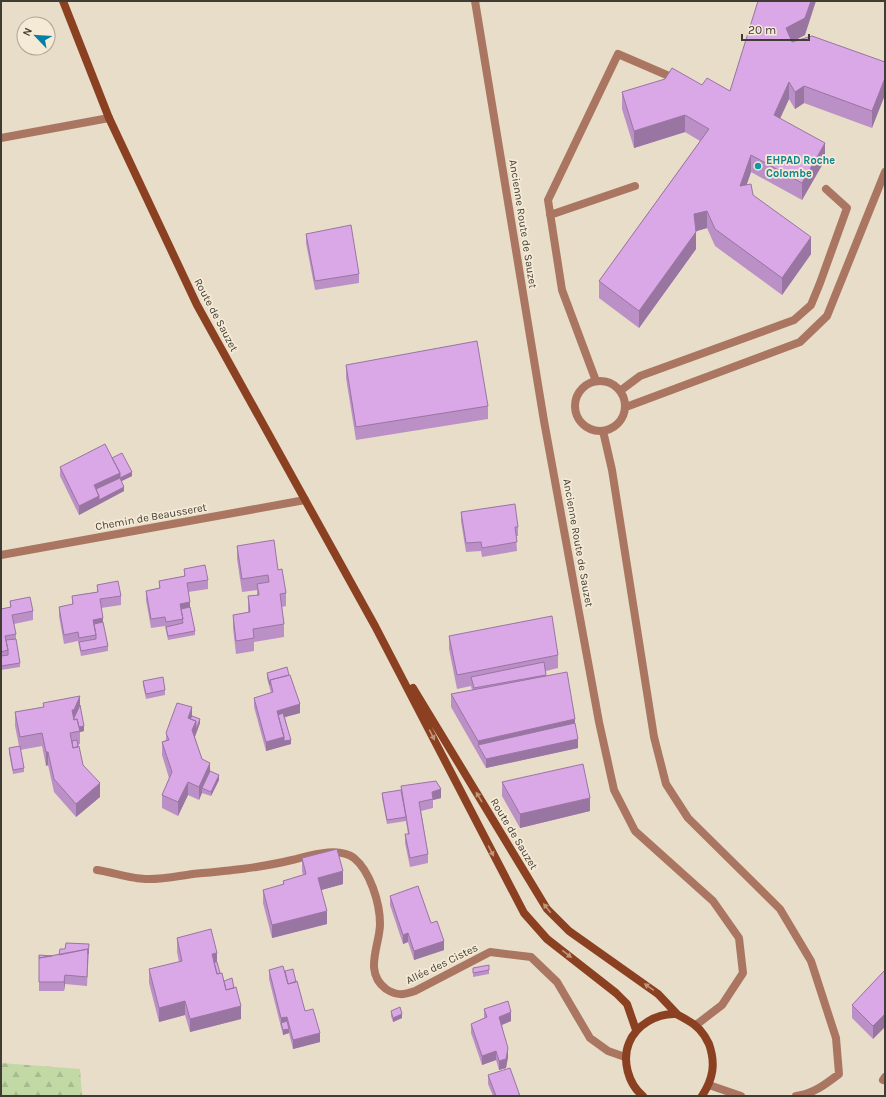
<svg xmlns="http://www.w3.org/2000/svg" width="886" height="1097" font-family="Karla,sans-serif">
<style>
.forest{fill:url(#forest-firs)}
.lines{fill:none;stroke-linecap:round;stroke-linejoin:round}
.service{stroke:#aa7661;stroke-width:8}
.minor{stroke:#aa7661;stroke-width:8}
.tertiary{stroke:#aa7661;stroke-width:8}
.secondary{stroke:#8b4121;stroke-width:8}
.wall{fill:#bb90c7}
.shaded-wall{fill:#9975a2}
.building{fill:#daa7e7;stroke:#9975a2}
.oneway{fill:#c0967b}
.culture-dot{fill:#0f9aa8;stroke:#f5ead5;stroke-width:1.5}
.labels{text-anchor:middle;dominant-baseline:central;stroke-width:3.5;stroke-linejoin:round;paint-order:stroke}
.culture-label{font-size:11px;font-weight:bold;fill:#0d838f;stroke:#f5ead5;text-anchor:start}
.street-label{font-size:11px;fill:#403c34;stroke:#f5ead5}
</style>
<defs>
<pattern id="forest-firs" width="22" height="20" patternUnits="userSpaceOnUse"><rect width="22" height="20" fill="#c2d9a5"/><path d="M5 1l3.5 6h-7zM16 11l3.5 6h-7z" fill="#a8bb8f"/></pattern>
</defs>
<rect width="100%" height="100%" fill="#e7ddc8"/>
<path class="forest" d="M1,1063l79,6 2,27h-81z"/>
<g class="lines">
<path class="service" d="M550,215l85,-29
M575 406a25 25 0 1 1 50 0a25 25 0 1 1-50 0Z
M596,381l-34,-91 -14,-90 70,-146 58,25
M620,391l20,-15 154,-56 17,-15 9,-22 27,-75 -21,-19
M626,407l174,-65 27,-26 58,-144
M603,431l9,39 42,267 12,47 22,34 92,91 31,52 25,77 3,36c-13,10 -26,20 -43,22
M709,1085l32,11"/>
<path class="minor" d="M1,138l108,-20
M1,555l304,-55
M97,870c14,2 35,9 48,9 15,1 33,-3 48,-5 33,-3 67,-6 99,-14 17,-4 46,-14 62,-2 16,13 26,45 26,66 0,21 -17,48 6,65 11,7 17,6 29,2l75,-39 41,5 26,25 33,56 18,13 17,6
M883,1080l2,-3"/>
<path class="tertiary" d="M475,1l69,420 55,301 15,68 21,41 78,70 26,37 4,35 -21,32 -26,20"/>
<path class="secondary" d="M63,1l46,117 88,187 178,321 149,287 23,26 69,54 11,11 9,26
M413,688l134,221 22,22 89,63 19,20
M643,1096c-15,-12 -21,-36 -14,-53 7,-18 28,-30 47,-29 3,1 7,4 11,6 10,5 17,13 22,24 7,20 4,35 -7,52"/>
</g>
<path class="wall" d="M758,1l47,34 -12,6 92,21 -13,66 -68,-25 -9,6 -6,-10 -9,19 45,42 -23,40 -51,-28 -4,12 6,11 58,59 -29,41 -67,-49 -8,-18 -11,3v18l-57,79 -40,-30v-17l101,-140 -15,-9 -51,16 -12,-39v-17l80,-7 28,6z
M306,234l53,40v9l-44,7 -9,-47z
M346,365l142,41v13l-132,21 -10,-62z
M112,458l20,18 -11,5 3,10 -45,24 -19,-39v-9z
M461,512l57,15v9h-2l1,15 -35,6 -1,-6 -15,1 -5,-31z
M237,546l41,24 8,23v13l-4,1 2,17v13l-30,5v9l-18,3 -3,-26v-13l15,-3v-16l9,-1v-5l-15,2 -5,-33z
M184,569l24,11v9l-20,3 2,15 5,24v4l-27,5 -3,-14 -14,2 -5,-28v-9l13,-3v-7l25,-5z
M97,585l24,11v9l-20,3 2,14 5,24v5l-27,5 -3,-15 -14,3 -5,-28v-9l13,-3v-8l25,-4z
M10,601l23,10v9l-19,4 2,10v5l4,24v4l-19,3v-61l9,-1z
M449,636l109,19v13l-12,3v5l29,47 3,25 -92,20 -35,-61v-13l21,-4 -1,-4 -14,3 -8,-40z
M267,673l33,40 -15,4 6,27 -25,7 -12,-44v-9l17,-5 -4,-15z
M143,681l22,9v5l-19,4 -3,-14z
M43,703l37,2 4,26 -4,1v12l-2,1 5,20 17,32 -24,20 -22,-25 -6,-27 -2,1 -4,-20 -22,4 4,18v4l-11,2 -4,-21v-5l10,-2 -4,-20v-14l28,-5z
M192,716l8,7 -5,14 7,22 8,12 9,9 -8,16 -9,-3 -3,7 -11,-5 -10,21 -16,-8v-13l7,-17 -7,-23v-13l4,-2v-7z
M502,782l88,29 -70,17 -18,-32z
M401,786l40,12 -8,2v8l-12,3 7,43v9l-18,4 -5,-24v-9h3l-2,-13 -19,3 -5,-26v-5l19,-3z
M302,858l41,26 -22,6 6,34 -55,14 -9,-35v-13l20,-5v-4l20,-6 -1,-4z
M390,896l41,27 13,27 -30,10 -6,-18 -5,2 -13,-39z
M177,938l40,24 3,11 4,8 17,38 -51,13 -5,-17 -26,7 -10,-39v-14l30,-7 -2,-10z
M89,949l-2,37 -22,-2 -1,7h-25v-33z
M473,968l16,2v4l-16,3z
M269,970l16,1 11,11 9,29 15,31 -27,7 -4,-16 -6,2 -14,-56z
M885,970l-12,69 -21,-21v-13z
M484,1009l27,12 -9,4 6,32 -2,11 -7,2 -3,-10 -14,5 -11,-32v-9l13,-6z
M391,1011l11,7 -9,4 -2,-6z
M488,1075l32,21h-27l-5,-12z"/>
<path class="shaded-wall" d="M811,1h5l-11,34 -19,10v-17z
M885,78v17l-13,33v-17z
M789,82v17l-15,33v-17z
M804,86v17l-9,6v-17z
M685,115v17l-51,16v-17z
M825,143v17l-23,40v-17z
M751,155v17l-11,31v-17z
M707,211v17l-13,4v-18z
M696,232v17l-57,79v-17z
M811,237v17l-29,41v-17z
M132,472v4l-12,6v-4z
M120,473v9l-24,11 -2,-8z
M124,487v4l-45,24v-9l20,-10z
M190,602v9l-9,2 -1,-9z
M103,618v9l-9,2 -1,-9z
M80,696v13l-6,14 -2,-13z
M300,704v9l-22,6 -1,-8z
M192,707v14l-4,-3z
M200,719v4l-8,21v-14l4,-9z
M575,719v13l-97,13v9v-13z
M84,726v5l-4,1 -6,-4z
M284,737l7,3v4l-25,7v-9z
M578,739v9l-92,20v-9z
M46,752h2v13l-2,1z
M210,763v13l-8,12v5l-3,7v-13z
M219,775v5l-8,16v-4z
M188,782v13l-10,21v-14z
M100,783v14l-24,20v-13z
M441,789v9l-8,2 -1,-8z
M590,798v13l-70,17v-14z
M343,871v13l-25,7v-13z
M327,911v13l-55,14v-13z
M408,933v9l-5,2v-9z
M444,941v9l-30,10v-9z
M217,953v13l-4,1 -1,-13z
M65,975v9l-1,7v-9z
M185,1001v14l-26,7v-14z
M241,1006v13l-51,13v-13z
M511,1012v9l-12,5v-9z
M402,1014v4l-9,4v-4z
M885,1014v13l-12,12v-13z
M287,1017v9l-6,-3v-5z
M289,1029v4l-6,2v-5z
M320,1033v9l-27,7v-9z
M508,1048v9l-2,11 -7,2v-9z
M496,1051v9l-14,5v-9z"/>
<path class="building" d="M758,1h53l-6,17 -19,10 6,14 20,-6 73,26v16l-13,33 -68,-25 -9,6 -6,-10 -15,33 51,28 -23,40 -51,-28 -11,31 11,-2 2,11 58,42 -29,41 -67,-49 -8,-18 -13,3 2,18 -57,79 -40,-30 110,-152 -24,-14 -51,16 -12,-39 43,-13 7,-11 30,17 5,-7 23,13z
M351,225l8,49 -44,7 -9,-47z
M477,341l11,65 -132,21 -10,-62z
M105,444l15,29 -26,12 5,11 -20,10 -19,-39z
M122,453l10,19 -12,6v-5l-8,-15z
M120,478l4,9 -25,13v-4l-3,-7z
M515,504l3,23h-3l2,15 -35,6 -1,-6 -15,1 -5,-31z
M274,540l4,30 4,-1 4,24 -6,1 4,30 -31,5 1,9 -18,3 -3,-26 17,-3 -2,-16 11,-1 -2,-11 12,-2 -1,-7 -26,4 -5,-33z
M205,565l3,15 -21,3 3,19 -10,2 3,15 -17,3 -1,-5 -14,2 -5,-28 14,-3 -1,-7 26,-5 -1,-7z
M118,581l3,15 -21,3 3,19 -10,2 3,15 -17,3 -1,-6 -14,3 -5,-28 14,-3 -1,-8 26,-4 -1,-7z
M30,597l3,14 -21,4 4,19 -11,2 3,14 -7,2v-43l10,-2 -1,-6z
M190,607l5,24 -27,5 -2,-9 17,-4 -1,-4h1l-2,-10z
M552,616l6,39 -101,20 -8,-39z
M103,622l5,24 -27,5 -2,-9 17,-3v-4l-2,-11z
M16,639l4,24 -19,3v-10l7,-1v-5l-2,-10z
M544,662l2,13 -72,13 -3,-11z
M287,667l2,8 -19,5v5l-3,-12z
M567,672l8,47 -97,22 -27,-47z
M290,675l10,29 -23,7 7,26 -18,5 -12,-44 19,-6 -3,-12z
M163,677l2,13 -19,4 -3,-13z
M80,696l-6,14h-2l2,10 3,-1 3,12 -10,2 3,15 6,-2 4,19 17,18 -24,21 -22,-25 -6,-27h-2l-4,-19 -22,4 -5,-25 29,-5 -1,-4z
M177,703l15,4 -4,11 8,3 -4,9 10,29 8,4 -11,24 -11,-5 -10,20 -16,-7 10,-23 -10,-30 7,-2 -3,-7z
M80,705l4,21 -5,1 -2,-8 -3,1v-2z
M283,713l8,27 -7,1v-4l-6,-22z
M192,716l8,3 -4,11v-9l-6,-2z
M575,723l3,16 -92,20 -8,-14z
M77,740l1,7 -5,1 -1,-7z
M20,746l4,22 -11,2 -4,-22z
M583,764l7,34 -70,16 -18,-32z
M210,771l9,4 -8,17 -9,-4z
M436,781l5,8 -9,3 1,7 -14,3 9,52 -18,4 -5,-24h4l-8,-48z
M401,790l5,27 -19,3 -5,-27z
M337,849l6,22 -25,7 9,33 -55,14 -9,-35 21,-6 -1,-3 23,-7 -4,-16z
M418,886l13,37 6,-2 7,20 -30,10 -6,-18 -5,2 -13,-39z
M211,929l6,24 -5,1 5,20 5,-1 4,17 10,-3 5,19 -51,13 -5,-18 -26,7 -10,-39 33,-8 -5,-23z
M66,943l23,1 -1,10v-5l-29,6 1,-6h5z
M88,949l-1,28 -22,-2 -1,7h-25v-24z
M39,955l13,1 -13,2z
M214,962h3l3,11 -3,1z
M489,965v5l-16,3v-5z
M283,966l5,18 9,-3 8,30 8,-2 7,24 -27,7 -6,-23 -6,1 -12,-48z
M293,969l3,13 -8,2 -3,-13z
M885,970v44l-12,12 -21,-21z
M232,978l2,10 -8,2 -2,-9z
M508,1001l3,11 -12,5 9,31 -2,11 -7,2 -3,-10 -14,5 -11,-32 16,-7 -3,-8z
M400,1007l2,7 -9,4 -2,-7z
M287,1021l2,8 -6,1 -2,-7z
M510,1068l10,28h-24l-8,-21z"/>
<defs><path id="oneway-solid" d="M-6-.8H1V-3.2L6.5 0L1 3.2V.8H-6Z"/></defs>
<g class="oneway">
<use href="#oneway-solid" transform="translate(432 735) rotate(63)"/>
<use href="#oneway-solid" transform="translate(479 797) rotate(-121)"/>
<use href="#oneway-solid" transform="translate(491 851) rotate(63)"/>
<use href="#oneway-solid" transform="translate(547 908) rotate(-128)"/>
<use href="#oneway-solid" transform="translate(567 954) rotate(38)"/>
<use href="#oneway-solid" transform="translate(649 987) rotate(-145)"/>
</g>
<circle class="culture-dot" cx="758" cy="166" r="4"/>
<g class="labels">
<g class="culture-label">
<text x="766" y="160">EHPAD Roche<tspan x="766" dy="13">Colombe</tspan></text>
</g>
<g class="street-label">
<text transform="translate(523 224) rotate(81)">Ancienne Route de Sauzet</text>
<text transform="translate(216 315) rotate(62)">Route de Sauzet</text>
<text transform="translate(151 517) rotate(-10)">Chemin de Beausseret</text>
<text transform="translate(578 543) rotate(80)">Ancienne Route de Sauzet</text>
<text transform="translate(514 834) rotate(59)">Route de Sauzet</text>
<text transform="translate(442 964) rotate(-26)">Allée des Cistes</text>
</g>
</g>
<rect width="886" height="1097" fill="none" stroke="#403c34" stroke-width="4"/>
<g transform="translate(36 36) rotate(295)"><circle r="19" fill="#f5ead5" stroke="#ada495"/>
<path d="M0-3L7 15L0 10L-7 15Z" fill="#067fa6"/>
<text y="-6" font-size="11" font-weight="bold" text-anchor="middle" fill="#403c34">N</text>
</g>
<path d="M742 34v6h67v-6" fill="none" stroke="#403c34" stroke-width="2"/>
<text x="748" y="34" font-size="12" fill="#403c34" stroke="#f5ead5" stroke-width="3" paint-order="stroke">20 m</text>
</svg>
